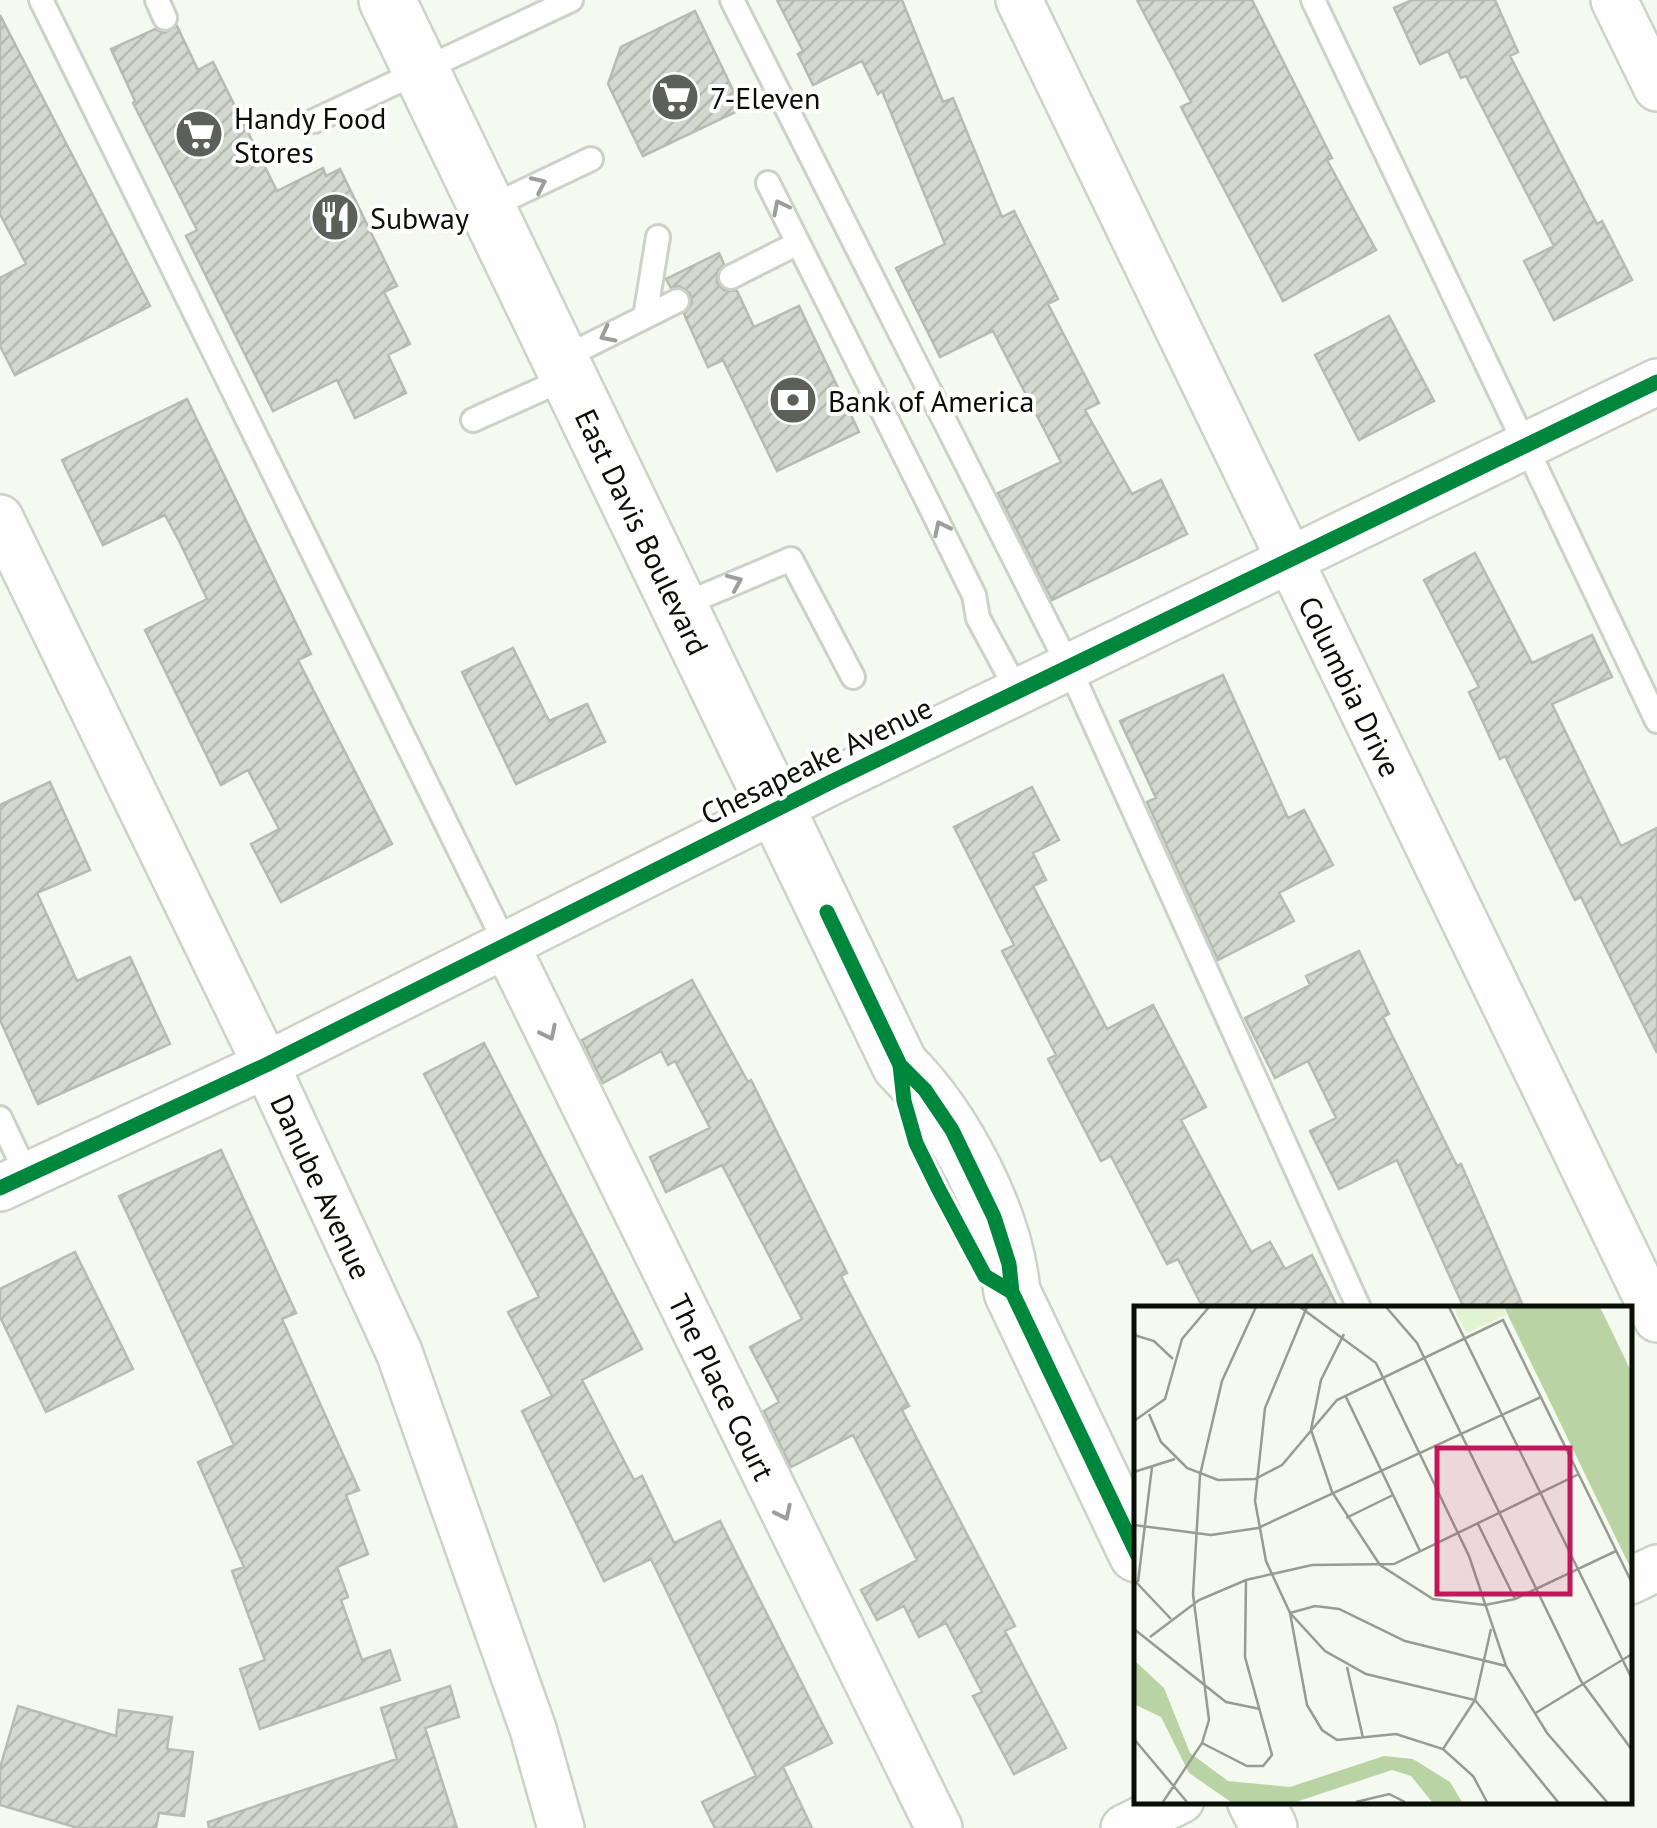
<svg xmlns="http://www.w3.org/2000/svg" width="1657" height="1828" font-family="'PT Sans',sans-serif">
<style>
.building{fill:url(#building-hatch);stroke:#b6bcb2;stroke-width:2.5}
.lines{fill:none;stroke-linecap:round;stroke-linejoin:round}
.lane-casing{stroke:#cdd2c8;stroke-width:28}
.street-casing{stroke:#cdd2c8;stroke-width:50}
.secondary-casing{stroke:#cdd2c8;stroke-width:60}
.lane{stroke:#fdfefd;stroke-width:22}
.street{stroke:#fdfefd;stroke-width:45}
.secondary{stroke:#fdfefd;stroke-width:55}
.cycleway-casing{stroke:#fff;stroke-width:21}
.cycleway{stroke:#00873e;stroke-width:15}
.oneway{stroke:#9b9e9a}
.labels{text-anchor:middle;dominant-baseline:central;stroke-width:8;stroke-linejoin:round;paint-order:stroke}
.poi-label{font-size:30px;fill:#090e06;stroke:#fff;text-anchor:start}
.street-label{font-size:30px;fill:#090e06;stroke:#fff}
.inset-road{fill:none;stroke:#969c92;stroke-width:2.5}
.view{fill:#c2185b;fill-opacity:0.15;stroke:#c2185b;stroke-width:5}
.inset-edge{fill:none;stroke:#090e06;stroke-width:5}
</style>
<defs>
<pattern id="building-hatch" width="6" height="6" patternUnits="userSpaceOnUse" patternTransform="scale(2.5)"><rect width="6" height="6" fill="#d4d9cf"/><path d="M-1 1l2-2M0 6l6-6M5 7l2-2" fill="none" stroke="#b5b9b0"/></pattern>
</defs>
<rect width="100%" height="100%" fill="#f4faef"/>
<path class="building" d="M777,0h125l41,102 10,-4 49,119 12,-6 44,88 -10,5 51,99 -14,7 47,84 29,-14 26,54 -135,66 -54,-107 63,-31 -68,-131 -53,26 -44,-89 49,-24 -63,-153 -4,3 -16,-33 -49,24 -15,-31 5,-3z
M1137,0h115l80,158 -5,2 49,90 -93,51 -102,-194 10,-5z
M1412,0h83l23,52 -8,4 87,168 5,-3 30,59 -78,40 -30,-59 30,-15 -88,-170 -5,2 -13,-27 -28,13 -26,-56z
M695,11l47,98 -99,47 -35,-72 13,-37z
M0,15l150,291 -135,69 -15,-29v-68l26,-14 -26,-50z
M177,26l21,44 15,-8 64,129 46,-23 3,8 14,-7 57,117 -13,6 26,52 -22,11 18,38 -51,25 -18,-38 -64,31 -87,-175 11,-6 -64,-127 2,-2 -24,-52 44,-20 9,4z
M719,253l5,11 -6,6 -1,13 7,7 13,1 17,36 45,-21 60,126 -82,39 -54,-111 -15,7 -24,-53 8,-11 -2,-10 -11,-7 -8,2 -5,-9z
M1389,316l45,85 -75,39 -44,-85z
M187,399l124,255 -13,6 94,184 -111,58 -30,-58 28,-15 -31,-59 -27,15 -76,-155 62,-31 -27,-56 -15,-28 -62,30 -41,-85z
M1475,553l57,110 60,-28 20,42 -60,27 69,142 36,-18v225l-76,-156 -6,3 -70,-144 -5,3 -31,-67 10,-5 -55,-107z
M513,648l36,73 38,-17 18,38 -89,42 -54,-112z
M1223,675l65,143 16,-8 29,55 -54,28 15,28 -76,39 -71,-158 9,-4 -36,-77z
M50,782l40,88 -53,23 40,88 53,-24 40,87 -132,60 -38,-84v-215z
M1032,787l27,53 -26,13 13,27 -13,6 74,143 46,-24 53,102 -25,13 70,132 19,-10 15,27 27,-14 26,53h-135l-25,-49 -11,5 -56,-108 -10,5 -53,-102 8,-4 -54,-104 12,-6 -60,-118z
M1359,951l30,63 -6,3 74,149 4,-2 63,144h-60l-67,-148 -58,29 -29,-58 26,-13 -28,-57 -33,17 -30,-60 65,-33 -4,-9z
M692,980l56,102 3,-2 96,193 -6,3 68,130 -7,4 113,216 -10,5 61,117 -52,26 -41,-78 9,-4 -36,-69 -27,14 -15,-31 -27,14 -16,-30 56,-30 -64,-125 -62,32 -27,-56 15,-9 -29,-55 52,-28 -80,-154 -56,27 -16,-35 60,-29 -35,-67 -7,4 -7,-14 -58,32 -21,-43z
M484,1043l158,306 -60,31 52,100 8,-4 32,67 46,-22 112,222 -49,24 29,61h-97l-13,-26 54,-26 -105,-217 -47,22 -82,-170 30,-15 -44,-84 31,-15 -115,-223z
M221,1150l75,163 -14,6 77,171 -13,5 22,59 -31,13 11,30 -7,3 21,60 28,-10 10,30 -140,49 -20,-60 25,-9 -33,-89 12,-4 -46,-105 36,-17 -115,-249z
M75,1252l58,117 -87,43 -46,-95v-28z
M450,1686l9,31 -34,11 32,100h-248l-1,-6 189,-63 -16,-51z
M18,1706l98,30 3,-26 53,7 -5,32 26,3 -9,64 -25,-3 -3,15h-78l-78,-23v-37z"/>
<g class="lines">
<g class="lane-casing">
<path id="lane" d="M41,0l465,945
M157,0l8,18
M732,0l337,667 290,641
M1313,0l344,721
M314,121l257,-121
M768,183l159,317 47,95 4,23 40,74
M488,208l103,-49
M731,277l67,-34
M645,317l32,-16
M561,359l84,-42 13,-80
M473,420l96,-43
M680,606l111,-47 62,118
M0,1118l27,57"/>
</g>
<g class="street-casing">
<g id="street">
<path id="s1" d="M1019,0l638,1319"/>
<path d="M1614,0l43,88"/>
<path id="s2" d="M0,518l266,547 133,287 134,377 28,99"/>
<path id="s3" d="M506,945l433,883"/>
<path d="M0,1188l266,-123 565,-283 826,-400"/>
<path d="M1630,1581l27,-13"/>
<path d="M1124,1828l57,-28"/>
</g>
</g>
<g class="secondary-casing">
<g id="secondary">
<path id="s4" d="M387,0l513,1065c54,54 105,150 112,227l125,262"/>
<path d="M1255,1800l14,28"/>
</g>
</g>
<use href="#lane" class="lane"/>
<use href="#street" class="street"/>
<use href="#secondary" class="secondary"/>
<g class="cycleway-casing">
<path id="cycleway" d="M827,912l73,153 25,25 27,40 42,87 15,47 3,28 125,262
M900,1065l4,36 12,42 22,45 47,88 27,16
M0,1188l266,-123 565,-283 826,-400"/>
</g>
<use href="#cycleway" class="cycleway"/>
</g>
<defs><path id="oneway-chevron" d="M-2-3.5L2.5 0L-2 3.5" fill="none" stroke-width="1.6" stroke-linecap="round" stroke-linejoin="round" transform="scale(2.5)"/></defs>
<g class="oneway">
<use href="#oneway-chevron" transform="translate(539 184) rotate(-25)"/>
<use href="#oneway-chevron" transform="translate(780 207) rotate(-117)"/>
<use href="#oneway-chevron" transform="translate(607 335) rotate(153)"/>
<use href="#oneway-chevron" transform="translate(941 528) rotate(-116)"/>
<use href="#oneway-chevron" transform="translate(735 582) rotate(-23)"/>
<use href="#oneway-chevron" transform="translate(549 1033) rotate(64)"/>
<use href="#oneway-chevron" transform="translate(784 1513) rotate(64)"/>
</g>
<defs>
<g id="supermarket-disc" transform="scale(2.5)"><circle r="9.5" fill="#5b6158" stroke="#fff"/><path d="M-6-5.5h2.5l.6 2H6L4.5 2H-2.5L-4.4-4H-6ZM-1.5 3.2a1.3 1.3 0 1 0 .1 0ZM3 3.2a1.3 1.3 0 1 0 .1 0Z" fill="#fff"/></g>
<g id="restaurant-disc" transform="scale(2.5)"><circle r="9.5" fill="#5b6158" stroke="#fff"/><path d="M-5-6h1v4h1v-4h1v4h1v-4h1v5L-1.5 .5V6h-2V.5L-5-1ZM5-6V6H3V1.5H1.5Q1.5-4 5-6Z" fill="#fff"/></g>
<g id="bank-disc" transform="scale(2.5)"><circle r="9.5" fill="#5b6158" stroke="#fff"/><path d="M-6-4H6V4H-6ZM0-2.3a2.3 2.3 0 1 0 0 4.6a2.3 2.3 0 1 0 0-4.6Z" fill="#fff"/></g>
</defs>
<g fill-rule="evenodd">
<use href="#supermarket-disc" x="675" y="97"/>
<use href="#supermarket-disc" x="199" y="134"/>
<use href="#restaurant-disc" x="335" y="217"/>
<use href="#bank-disc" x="793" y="400"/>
</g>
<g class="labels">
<g class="poi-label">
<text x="710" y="97">7-Eleven</text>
<text x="234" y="117">Handy Food<tspan x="234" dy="34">Stores</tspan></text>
<text x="370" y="217">Subway</text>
<text x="828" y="400">Bank of America</text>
</g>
<g class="street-label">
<text stroke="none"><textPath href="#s4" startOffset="590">East Davis Boulevard</textPath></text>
<text stroke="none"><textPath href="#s1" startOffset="762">Columbia Drive</textPath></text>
<text transform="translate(816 760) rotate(-26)">Chesapeake Avenue</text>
<text stroke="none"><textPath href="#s2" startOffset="742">Danube Avenue</textPath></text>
<text stroke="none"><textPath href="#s3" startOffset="492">The Place Court</textPath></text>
</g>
</g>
<g transform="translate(1134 1306)">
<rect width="498" height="498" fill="#f4faef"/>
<path d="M319,1h50l3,8 -40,18z" fill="#e2f3d3"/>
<path d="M370,1h96l31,64v198zM0,354l30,28 26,65 38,28 62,6 94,-31 29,3 37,23 12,20h-30l-21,-26 -19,-6 -96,32h-65l-42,-29 -28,-56 -27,-13z" fill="#bad3a4"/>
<path class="inset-road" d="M166,1l76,56 93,193 37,110 41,67 60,69M173,1l-42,101 -10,93 11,60 24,52 17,92 15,25 15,10 59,-6 47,15 30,27 14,26M252,1l31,36 164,338 51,69M315,1l183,372M210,28l-23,46 -10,50 21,62 48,73 53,34 52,6 30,-6 101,-48M0,29l20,6 19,18M211,89l75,156M15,108l12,28 26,26 31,12 37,-1 27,-14 55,-65 166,-80 129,263M0,115l31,-22 17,-60 27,-32M0,166l41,-13M212,212l47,-23M344,218l37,75M0,219l77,10 47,-7 283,-131M0,274l37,39M4,276l14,-115M156,307l25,-7 24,3 66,32 101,25M157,308l34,37 41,23 109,26 83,102M0,323l92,73 34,7M16,331l49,-37 47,-20 66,-15 82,-1 185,-90M213,361l16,71M400,408l98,-60M0,433l53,63M68,437l45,23h16l9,-11 -27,-98 1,-77M309,443l32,-49 16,-71M29,496l39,-59 7,-23 -16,-126 7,-119 22,-94 34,-74M222,496l33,-8 16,8"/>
<path class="view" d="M303,142h133v146h-133z"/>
<rect width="498" height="498" class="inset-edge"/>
</g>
</svg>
